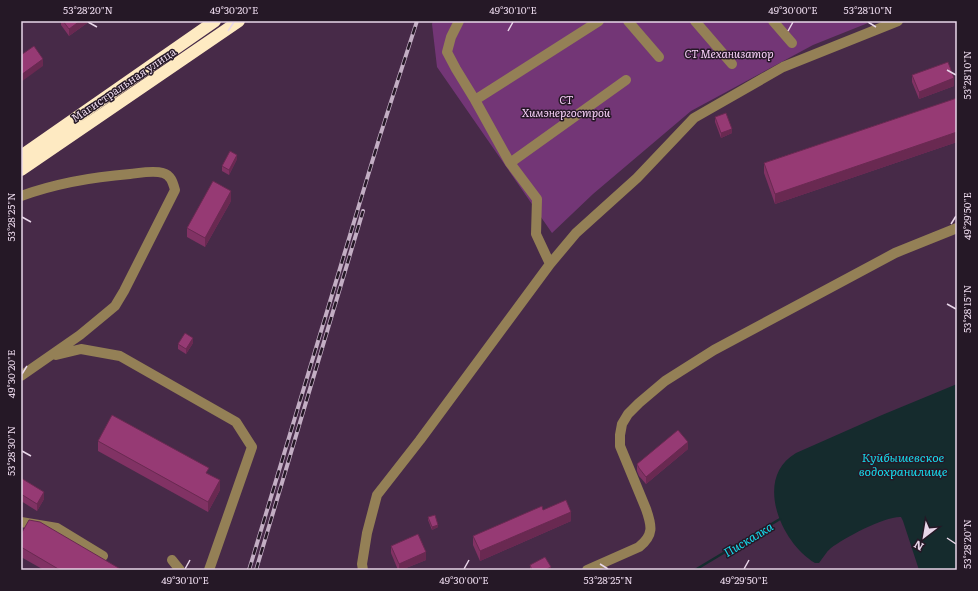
<svg xmlns="http://www.w3.org/2000/svg" width="978" height="591" font-family="Literata,serif">
<style>
.green{fill:#733676}
.water{fill:#152b2d}
.lines{fill:none;stroke-linecap:round;stroke-linejoin:round}
.stream{stroke:#152b2d;stroke-width:2.5}
.minor{stroke:#948056;stroke-width:10}
.highway{stroke:#feeac2;stroke-width:12}
.rail-casing{stroke:#c3aec4;stroke-width:4}
.rail{stroke:#251826;stroke-width:2.5;stroke-dasharray:8;stroke-linecap:butt}
.wall{fill:#813264}
.shaded-wall{fill:#692951}
.building{fill:#963a74;stroke:#692951}
.ticks{fill:none;stroke:#e8d6e9;stroke-width:1.5}
.labels{text-anchor:middle;dominant-baseline:central;stroke-width:3;stroke-linejoin:round;paint-order:stroke}
.park-label{font-size:11px;font-style:italic;fill:#f6cff7;stroke:#251826}
.street-label{font-size:11px;fill:#e8d6e9;stroke:#251826}
.water-label{font-size:12px;font-style:italic;fill:#16dbec;stroke:#251826}
.neatline{fill:none;stroke:#e8d6e9;stroke-width:1.5}
.ticks-label{font-size:10px;text-anchor:middle;fill:#e8d6e9}
</style>
<rect width="100%" height="100%" fill="#472a48"/>
<path class="green" d="M433,21h440l-60,24 -122,66 -98,83 -41,39 -115,-166 -5,-43z"/>
<path class="water" d="M957,384v186h-38l-16,-49 -2,-4c-16,-1 -57,21 -70,31 -5,4 -8,10 -12,15h-4c-34,-20 -62,-85 -19,-110l86,-38z"/>
<g class="lines">
<path class="stream" d="M695,570l85,-51"/>
<path class="minor" d="M459,21l-8,16 -4,15 9,17 19,31 35,63 27,36 -1,35 14,30
M628,21l31,36
M695,21l37,43
M773,21l19,22
M475,100l124,-79
M510,163l116,-83
M21,196c36,-13 71,-19 109,-22 10,-1 23,-4 33,-1 8,2 10,10 12,17l-51,101 -9,15 -12,10 -23,19 -59,41
M56,355l25,-6 39,7 116,66 16,25 -43,123
M21,522l36,6 46,28
M172,560l8,10
M363,570l-1,-6 5,-31 10,-38 43,-55 130,-176 26,-31 61,-55 57,-60 89,-51 115,-46
M587,570l52,-23c15,-12 13,-21 7,-38l-26,-63v-11l2,-11 6,-10 11,-11 26,-22 49,-31 181,-97 62,-25"/>
<path class="highway" d="M21,156l194,-135
M21,170l218,-149"/>
<g class="rail-casing">
<path id="rail" d="M249,570l130,-431 38,-118
M256,570l107,-359"/>
</g>
<use href="#rail" class="rail"/>
</g>
<path class="wall" d="M61,21h29l-21,15 -8,-11z
M912,75l42,11 -35,13 -7,-17z
M957,98v44l-182,62 -11,-31v-10z
M715,117l17,16 -11,5 -6,-16z
M237,159l-8,16 -7,-4v-5z
M231,201l-26,46 -18,-10v-9z
M193,343l-7,11 -8,-5v-5z
M98,441l111,33 11,16 -12,22 -110,-61z
M688,449l-42,35 -7,-8 -2,-5v-7z
M21,478l23,21 -7,12 -16,-10z
M543,510l28,11 -91,40 -7,-16v-9z
M428,517l10,10 -6,3 -4,-10z
M21,534l101,36h-78l-23,-13z
M391,546l35,14 -25,10h-3l-7,-17z
M530,565l21,5h-21z"/>
<path class="shaded-wall" d="M80,21h10l-21,15v-7z
M43,59v7l-22,16v-7z
M954,78v8l-35,13v-7z
M732,129v4l-11,5v-5z
M957,132v10l-182,62v-10z
M237,155v4l-8,16v-5z
M231,191v10l-26,46v-9z
M193,338v5l-7,11v-5z
M688,442v7l-42,35v-7z
M220,480v10l-12,22v-10z
M44,492v7l-7,12v-7z
M571,512v9l-91,40v-10z
M438,525v2l-6,3v-3z
M426,552v8l-25,10h-2v-6z
M551,567v3h-6z"/>
<path class="building" d="M63,21h17l-11,8z
M34,46l9,13 -22,16v-20z
M948,62l6,16 -35,14 -7,-17z
M957,98v34l-182,62 -11,-31z
M726,113l6,16 -11,4 -6,-16z
M230,151l7,4 -8,15 -7,-4z
M213,181l18,10 -26,47 -18,-10z
M185,333l8,5 -7,11 -8,-5z
M112,415l97,53 -3,5 14,7 -12,22 -110,-61z
M678,430l10,12 -42,35 -7,-9 -2,-4z
M21,478l23,14 -7,12 -16,-10z
M566,500l5,12 -91,39 -7,-15 69,-30 1,4z
M435,515l3,10 -6,2 -4,-10z
M29,520l11,2 82,48h-62l-39,-23v-13z
M418,534l8,18 -27,12 -8,-18z
M545,557l6,10 -6,3h-13l-2,-5z"/>
<path class="ticks" d="M88,22l9,5M868,22l8,5M228,31l6,-9M508,31l5,-9M788,31l5,-9M947,70l9,5M22,217l9,5M951,224l5,-8M947,304l9,5M22,374l5,-8M22,451l9,5M947,538l9,6M600,564l8,5M185,569l5,-9M464,569l5,-9M744,569l5,-9"/>
<g class="labels">
<g class="park-label">
<text x="729" y="53">СТ Механизатор</text>
<text x="566" y="99">СТ<tspan x="566" dy="13">Химэнергострой</tspan></text>
</g>
<g class="street-label">
<text transform="translate(123 84) rotate(-34)">Магистральная улица</text>
</g>
<g class="water-label">
<text x="903" y="457">Куйбышевское<tspan x="903" dy="14">водохранилище</tspan></text>
<text transform="translate(748 539) rotate(-31)">Пискалка</text>
</g>
</g>
<rect width="978" height="591" fill="none" stroke="#251826" stroke-width="44"/>
<g transform="translate(924 537) rotate(211)" stroke="#251826" stroke-width="3" paint-order="stroke">
<path d="M0-3L7 15L0 10L-7 15Z" fill="#e8d6e9"/>
<text y="-6" font-size="11" font-weight="bold" text-anchor="middle" fill="#e8d6e9">N</text>
</g>
<rect x="22" y="22" width="934" height="547" class="neatline"/>
<g class="ticks-label">
<text x="88" y="14">53°28'20"N</text>
<text x="234" y="14">49°30'20"E</text>
<text x="513" y="14">49°30'10"E</text>
<text x="793" y="14">49°30'00"E</text>
<text x="868" y="14">53°28'10"N</text>
<text transform="translate(967 75) rotate(-90)" y="4">53°28'10"N</text>
<text transform="translate(967 216) rotate(-90)" y="4">49°29'50"E</text>
<text transform="translate(11 217) rotate(-90)" y="4">53°28'25"N</text>
<text transform="translate(967 309) rotate(-90)" y="4">53°28'15"N</text>
<text transform="translate(11 374) rotate(-90)" y="4">49°30'20"E</text>
<text transform="translate(11 451) rotate(-90)" y="4">53°28'30"N</text>
<text transform="translate(967 544) rotate(-90)" y="4">53°28'20"N</text>
<text x="185" y="584">49°30'10"E</text>
<text x="464" y="584">49°30'00"E</text>
<text x="608" y="584">53°28'25"N</text>
<text x="744" y="584">49°29'50"E</text>
</g>
</svg>
